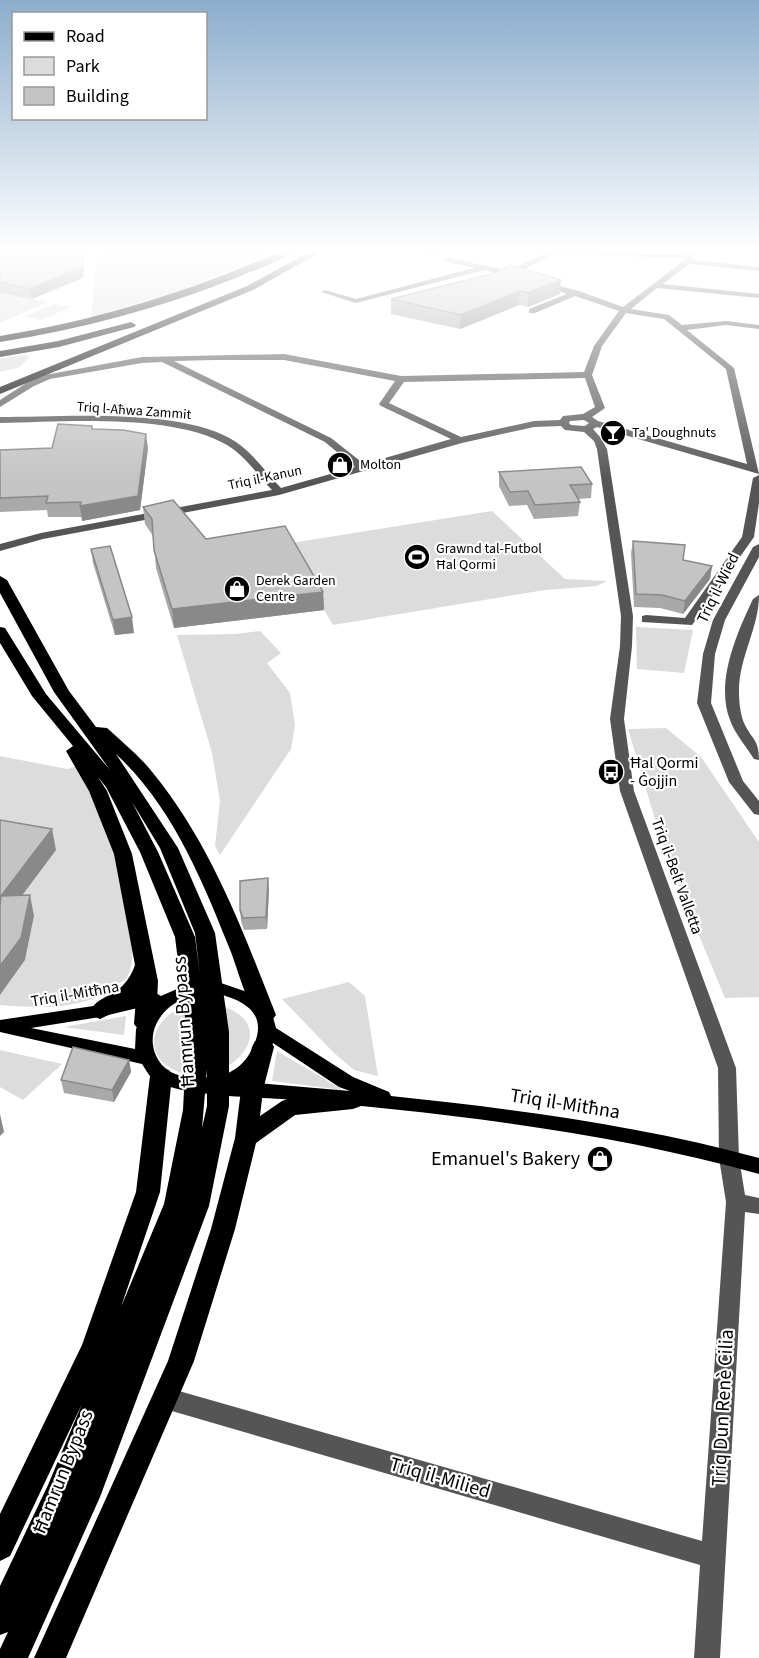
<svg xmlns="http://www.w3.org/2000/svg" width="759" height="1658" font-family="'Source Sans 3',sans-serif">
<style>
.green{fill:#dcdcdc}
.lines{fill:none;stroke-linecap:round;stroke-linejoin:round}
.minor{fill:#555;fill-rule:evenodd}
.major{fill:#000;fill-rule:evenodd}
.highway{fill:#000;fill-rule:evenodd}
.wall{fill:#a9a9a9}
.shaded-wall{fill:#898989}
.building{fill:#c4c4c4;stroke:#898989;stroke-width:1.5}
.labels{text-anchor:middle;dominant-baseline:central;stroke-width:4.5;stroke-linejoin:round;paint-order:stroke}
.far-street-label{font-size:14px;fill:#000;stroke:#fff}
.far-poi-label{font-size:14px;fill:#000;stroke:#fff;text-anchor:start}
.street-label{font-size:16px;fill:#000;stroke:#fff}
.poi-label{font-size:16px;fill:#000;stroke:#fff;text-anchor:start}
.near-street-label{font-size:20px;fill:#000;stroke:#fff}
.near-poi-label{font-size:20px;fill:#000;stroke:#fff;text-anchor:end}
</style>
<rect width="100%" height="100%" fill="#fff"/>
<path class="green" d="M123,250h151v1l-88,39 -95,27 6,-62z
M0,292l48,10 -48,21z
M54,304l17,3 -30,13 -16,-4z
M19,355l11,1 -10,11 -20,5v-13z
M492,511l73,68 42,2 -10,5 -52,4 -212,35 -48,-81z
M636,627l57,3 -9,43 -47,-4z
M260,631l21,22 -14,10 23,30 5,32 -4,24 -71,106 -5,-9 5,-45 -8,-48 -35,-118 58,-1z
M666,728l35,29 58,85v155l-34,1 -59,-142 -38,-127z
M0,756l67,13 11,-3c7,15 17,30 23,45 13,31 43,135 27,164 -1,4 -6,7 -10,9 -33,27 -77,24 -118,21v-10l25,-35 9,-44 -23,-5 -11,-71z
M349,982l16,14 13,80 -24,-6 -20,-17 -52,-54z
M212,1003c87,20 4,100 -46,62 -23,-18 -10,-46 14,-57 10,-4 21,-4 32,-5z
M126,1016l-2,19 -60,-8z
M0,1050l62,14 -39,36 -23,-13z
M277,1051l66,39 -71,-9z"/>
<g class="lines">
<path class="minor" d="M420,250h12l6,3 -4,2z
M550,250l139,5 3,-5h7l-7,10 67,7v4l-70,-7 -26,20 96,10v4l-102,-10 -26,21 38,6 13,10 44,-4 33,4v4l-33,-4 -39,5 47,38 25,106 -162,-47 -4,2 8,9 6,11 26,167 -1,30 -8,73 10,72 102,277 3,90 6,37 14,3v16l-14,-2 -25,446h-26l6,-93 -535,-156 -8,-4 -3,-7 3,-7 8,-4 537,154 24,-339 -7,-44 -1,-90 -98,-277 -10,-72 10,-73 1,-30 -24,-167 -3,-8 -10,-9 -19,-2 -4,-4 -27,1 -72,16 -183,52 -236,44 -43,12v-7l41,-11 231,-43c-14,-15 -28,-35 -45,-45 -55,-32 -164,-23 -227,-22v-6c62,0 184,-10 236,25 18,12 30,31 45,46l74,-21 -30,-25 -163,-80 -20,1 -92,16 -16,7 -34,21v-7l28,-18 17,-7 97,-18 142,-3 117,22 183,-4 10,-26 25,-35 -44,-15 -40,17h-6v-4l38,-15 -27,-9v-4l39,10 44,16 63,-48 -130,-6 -39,20 5,2 -4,2 -34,-7 -128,33 -35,-11 4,-2 31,9 118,-31 -31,-7 3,-4 63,14zM626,313l38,6 62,50 21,95 -149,-43 -6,-4 13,-9 -13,-33 10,-29zM215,360h69l111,21 -16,23 2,2 70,33 -87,25 -33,-26 -157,-77zM585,378l10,29 -12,7 -20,2 -3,4 -26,1 -73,16 -72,-34 15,-21zM584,420l5,3 -4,3 -14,-1 -2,-2 1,-2z
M759,475v28l-5,34 -62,88 -50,-3v-6l4,-1 39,3 57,-81 11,-59z
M759,544v13l-34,63 -10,34 -4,49 32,78 16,20v14l-5,-1 -25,-32 -32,-79 6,-49 10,-34 40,-73z
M759,595c0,33 -20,62 -20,96 0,10 1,22 5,32 8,17 15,16 15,37l-5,-1c-8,-13 -19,-25 -24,-39 -15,-38 7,-87 23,-121z"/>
<path class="major" d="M215,981l41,14 15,15 5,18 77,49 36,15 2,4c123,13 248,29 368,62v16c-152,-43 -320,-62 -477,-75 -31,-2 -101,-3 -126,-18 -6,-3 -10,-11 -14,-17l-142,-32v-12l100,-15 54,-13 7,4 25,-11zM215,993c28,7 53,19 39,52 -12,28 -34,35 -63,32 -11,-1 -21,-3 -29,-12 -21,-26 -4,-58 26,-68 8,-3 18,-3 27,-4zM150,1005l-14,24 -1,20 -104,-21 69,-11zM273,1043l66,44 11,4 -105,-9 14,-12z"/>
<path class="highway" d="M284,250h12c-16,12 -39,19 -58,27 -77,31 -156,52 -238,65v-6c99,-16 192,-45 284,-86z
M313,250h11l-71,40 -253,104v-7l247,-101z
M131,322l5,3 -2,2 -75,20 -59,10v-6l58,-10z
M0,576l7,4 62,111 27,36 11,1c15,14 33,28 46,45 58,71 90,158 123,242l-4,5 -7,3 -7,-3c-12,-20 -19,-46 -27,-68 -28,-70 -58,-145 -115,-198l62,94 37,85 14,99v74l-20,100 -109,291 -72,161h-28v-9l8,-17 -8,3v-49l48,-101 34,-81 -72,152 -10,5v-47l82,-169 54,-153 14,-116 3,-6 8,-2 8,2 3,6 -12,116 -39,115 43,-103 19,-94 4,-77 -12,-96 -35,-85 -34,-65 -8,-10 9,14 25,63 26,127 -2,43 -4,5 -7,3 -7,-3 -4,-5 2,-26 -13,10 -23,11 -7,-3 -3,-5c10,-19 33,-12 45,-46l-21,-111 -25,-63 -23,-40 7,-5 -41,-50 -32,-53v-16l5,1 41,66 64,76 -56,-78 -54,-99zM132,802l28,46 35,85 5,42 -5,-38 -37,-85zM207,1069v37l-5,22z
M263,1039l8,2 3,6 -11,43 -3,26 22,-15 8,-3 63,-7 8,3 3,6 -3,6 -8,3 -58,6 -39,28 -21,86 -41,132 -128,297h-32l134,-297 43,-132 24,-91 6,-48 11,-43 3,-6z"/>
</g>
<path class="wall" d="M0,250h83l1,12 -1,16 -51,21 -32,-6z
M491,274l69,20 -32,13 -9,-2 -59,24 -69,-15v-15z
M92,426l1,3 55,19 -8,62 -58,11v-4h-34l-1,-7 -47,2v-62l52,-2z
M499,472l93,12 -1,14 -13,1 2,3 -2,14 -44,3 -7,-14 -18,1 -10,-20z
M143,507l63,32 117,53 1,18 -150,18 -18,-60 -3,-32 -8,-12z
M633,541l50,19 29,6 -2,13 -27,35 -23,-6 -26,-1 -3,-54z
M91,549l43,84 -19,2 -22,-72z
M269,889l-2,40 -23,1 -3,-9 -1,-11z
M129,1060l2,12 -17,30 -50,-9 -3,-13z"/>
<path class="shaded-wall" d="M83,252l1,10 -1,16 -51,21 -2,-10z
M561,280l-1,14 -32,13v-14z
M520,291l-1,14 -59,24 1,-14z
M146,434l2,14 -8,62 -58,11 -2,-15z
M712,566l-2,13 -27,35 2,-13z
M323,592l1,18 -150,18 -2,-19z
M132,617l2,16 -19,2 -2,-15z
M52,829l4,21 -50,67 -5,-21z
M268,878l1,11 -2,40 -1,-12z
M30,895l4,21 -9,44 -25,35v-29z
M129,1060l2,12 -17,30 -2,-12z
M0,1114l4,18 -4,4z"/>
<path class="building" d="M0,250h80v2h3l-1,15 -52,22 -30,-7z
M511,265l50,15 -33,13 -8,-2 -59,24 -70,-16 100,-25z
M58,424l34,2v3l31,1 23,4 -8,62 -58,10 1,-4 -35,1 2,-7 -48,2v-48l52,-2z
M581,467l11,17 -22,1 10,17 -45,3 -7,-14 -18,1 -11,-20z
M173,500l33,39 79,-13 38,66 -151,17 -18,-59 -2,-31 -9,-12z
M633,541l52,4 -2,15 29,6 -27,35 -23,-6 -26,-1z
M110,546l22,71 -19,3 -22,-71z
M0,820l52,9 -51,67 29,-1 -9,43 -21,28v-60l1,-10 -1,2z
M268,878l-2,39 -23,1 -3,-8v-29z
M73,1047l56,13 -17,30 -51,-10z"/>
<linearGradient id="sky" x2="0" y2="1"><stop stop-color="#8cadcc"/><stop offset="0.52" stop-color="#fff"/><stop offset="1" stop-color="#fff" stop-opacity="0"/></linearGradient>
<rect width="759" height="482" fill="url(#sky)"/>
<defs>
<g id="bar-disc" transform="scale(1.35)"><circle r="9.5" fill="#000" stroke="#fff"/><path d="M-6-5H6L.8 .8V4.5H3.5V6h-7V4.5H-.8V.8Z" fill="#fff"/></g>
<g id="shop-disc" transform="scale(1.35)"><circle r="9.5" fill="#000" stroke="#fff"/><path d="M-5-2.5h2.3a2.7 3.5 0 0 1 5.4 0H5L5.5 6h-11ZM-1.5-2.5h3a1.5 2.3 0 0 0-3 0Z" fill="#fff"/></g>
<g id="stadium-disc" transform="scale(1.35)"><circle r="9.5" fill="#000" stroke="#fff"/><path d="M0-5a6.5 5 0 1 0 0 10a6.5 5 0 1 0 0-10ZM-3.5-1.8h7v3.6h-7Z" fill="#fff"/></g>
<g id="bus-disc" transform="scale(1.35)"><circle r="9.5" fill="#000" stroke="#fff"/><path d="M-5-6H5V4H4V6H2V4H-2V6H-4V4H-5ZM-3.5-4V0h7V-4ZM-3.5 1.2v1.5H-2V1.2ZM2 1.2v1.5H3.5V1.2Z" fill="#fff"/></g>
</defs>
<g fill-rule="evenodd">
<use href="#bar-disc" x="613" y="433"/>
<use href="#shop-disc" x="340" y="465"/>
<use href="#stadium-disc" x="417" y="557"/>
<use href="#shop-disc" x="237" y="589"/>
<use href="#bus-disc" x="611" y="772"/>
<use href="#shop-disc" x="600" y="1159"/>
</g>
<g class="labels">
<g class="far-street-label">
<text transform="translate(134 411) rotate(4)">Triq l-Aħwa Zammit</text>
<text transform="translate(265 478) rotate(-12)">Triq il-Kanun</text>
</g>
<g class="far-poi-label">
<text x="632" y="433">Ta' Doughnuts</text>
<text x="360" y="465">Molton</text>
<text x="436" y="549">Grawnd tal-Futbol<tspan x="436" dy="16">Ħal Qormi</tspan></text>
<text x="256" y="581">Derek Garden<tspan x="256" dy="16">Centre</tspan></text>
</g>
<g class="street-label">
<text transform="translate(718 588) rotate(-64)">Triq il-Wied</text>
<text transform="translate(677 876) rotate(70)">Triq il-Belt Valletta</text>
<text transform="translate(75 994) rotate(-10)">Triq il-Mitħna</text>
</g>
<g class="poi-label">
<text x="630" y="763">Ħal Qormi<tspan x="630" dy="18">- Ġojjin</tspan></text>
</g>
<g class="near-street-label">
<text transform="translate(184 1022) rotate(-94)">Ħamrun Bypass</text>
<text transform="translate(565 1104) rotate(9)">Triq il-Mitħna</text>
<text transform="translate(723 1408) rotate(-87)">Triq Dun Renè Cilia</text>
<text transform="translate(63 1472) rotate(-68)">Ħamrun Bypass</text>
<text transform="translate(440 1478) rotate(16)">Triq il-Milied</text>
</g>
<g class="near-poi-label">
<text x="580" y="1159">Emanuel's Bakery</text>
</g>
</g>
<rect x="12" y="12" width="195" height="108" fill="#ffffff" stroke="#999999" stroke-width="1.5"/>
<rect x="24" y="32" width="30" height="9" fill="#000000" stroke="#999999" stroke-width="1.5"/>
<text x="66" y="42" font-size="18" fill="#000000">Road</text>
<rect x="24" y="57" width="30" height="18" fill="#dcdcdc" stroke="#999999" stroke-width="1.5"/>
<text x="66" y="72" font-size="18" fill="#000000">Park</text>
<rect x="24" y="87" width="30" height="18" fill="#c4c4c4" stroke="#999999" stroke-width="1.5"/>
<text x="66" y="102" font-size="18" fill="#000000">Building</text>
</svg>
